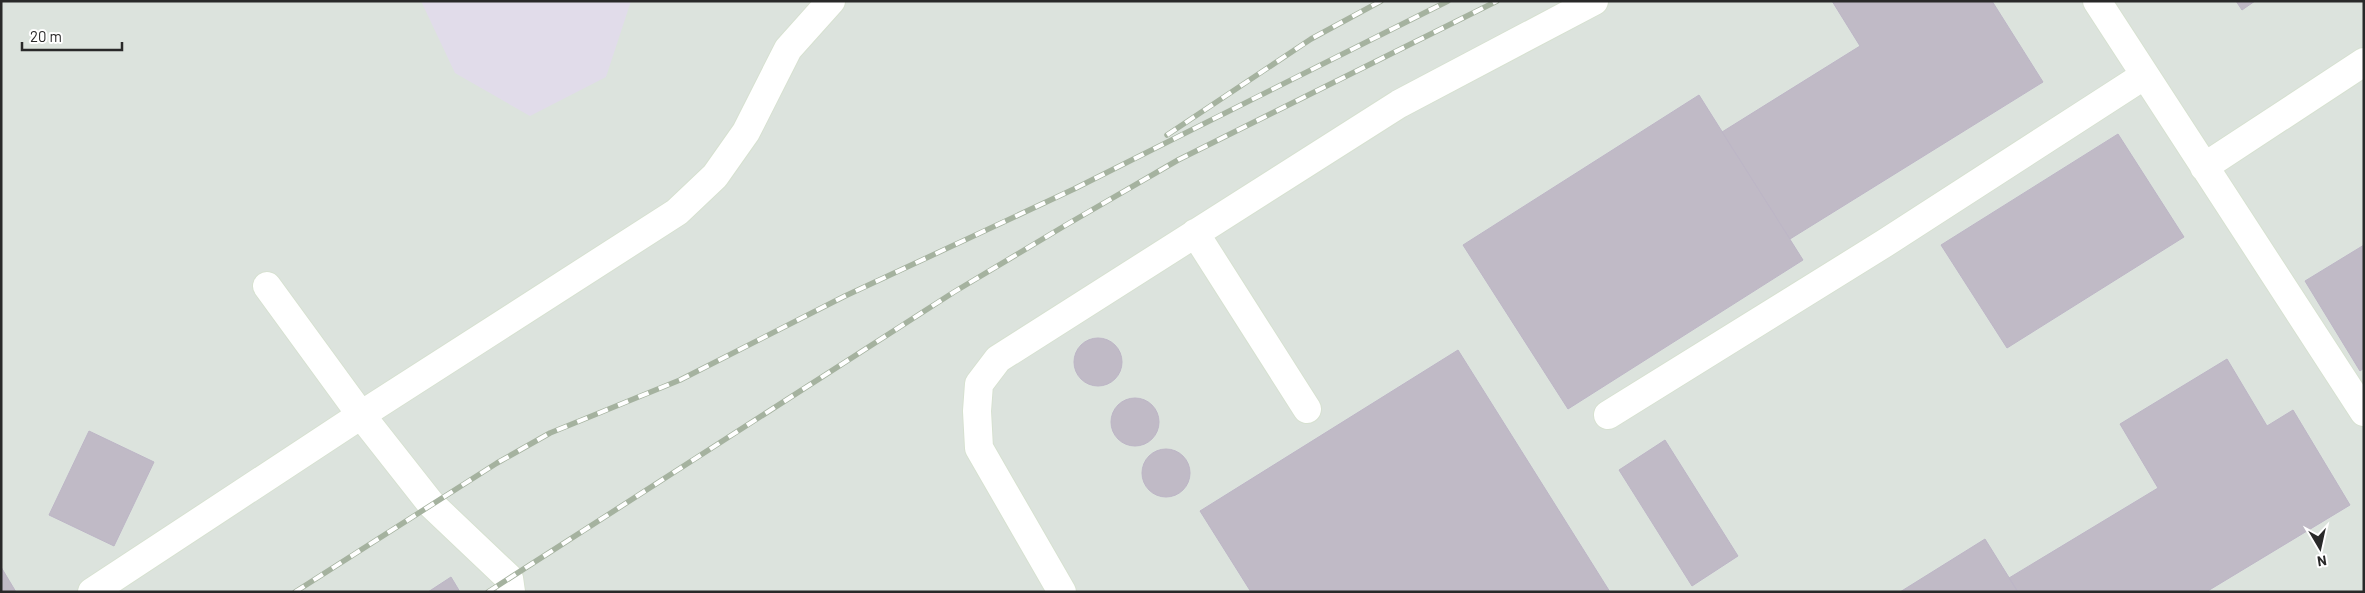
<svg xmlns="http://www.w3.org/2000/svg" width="2365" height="593" font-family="Barlow,sans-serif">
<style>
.industrial{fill:#dce3dd}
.building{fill:#c0bac6;stroke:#bdb6c6}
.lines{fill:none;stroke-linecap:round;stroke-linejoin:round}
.minor-casing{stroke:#d7e1d1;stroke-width:30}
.minor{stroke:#fff;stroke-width:28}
.rail-casing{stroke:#a5b29f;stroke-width:5.5}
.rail{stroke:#fff;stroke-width:4;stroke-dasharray:11;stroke-linecap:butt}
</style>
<rect width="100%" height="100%" fill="#e1dcea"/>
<path class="industrial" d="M1,1h420l34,72 75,43 76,-39 25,-76h1733v591h-2363z"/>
<path class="building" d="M1832,1h160l51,81 -253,157 -68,-107 138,-86z
M2236,1h19l-13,9z
M1699,95l104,165 -235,149 -105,-164z
M2118,134l66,103 -177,111 -66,-103z
M2364,245v123l-4,3 -55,-90z
M1074 362a24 24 0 1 1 48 0a24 24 0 1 1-48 0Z
M1458,350l152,242h-359l-51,-81z
M2227,359l40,67 26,-16 57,95 -144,87h-188l-9,-14 149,-90 -38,-64z
M1111 422a24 24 0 1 1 48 0a24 24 0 1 1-48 0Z
M89,431l65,31 -40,84 -65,-31z
M1665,440l73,116 -46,30 -73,-116z
M1142 473a24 24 0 1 1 48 0a24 24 0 1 1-48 0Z
M1985,539l33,53h-118z
M1,567l15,25h-15z
M451,577l9,15h-32z"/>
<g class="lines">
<g class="minor-casing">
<path id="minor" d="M2097,1l267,411
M2204,167l160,-105
M1195,233l112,176
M267,286l94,129 70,89 78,74 2,14
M1608,415l277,-172 260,-168
M92,592l269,-177 316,-203 38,-36 31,-44 42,-83 43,-48
M1062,592l-83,-144 -2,-37 2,-27 19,-25 401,-255 195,-103"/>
</g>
<use href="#minor" class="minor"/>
<g class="rail-casing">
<path id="rail" d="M1167,135l144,-96 70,-38
M295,592l202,-129 53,-30 130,-53 165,-84 229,-107 374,-188
M488,592l466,-300 112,-67 112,-65 319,-159"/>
</g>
<use href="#rail" class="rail"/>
</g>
<rect width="2365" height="593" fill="none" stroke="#292929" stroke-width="5"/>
<g transform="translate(2320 548) rotate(171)" stroke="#ffffff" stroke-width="4" paint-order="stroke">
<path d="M0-4L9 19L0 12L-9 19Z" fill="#292929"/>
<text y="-8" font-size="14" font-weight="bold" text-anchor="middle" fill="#292929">N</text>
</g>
<path d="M22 42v8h100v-8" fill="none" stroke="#292929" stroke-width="2.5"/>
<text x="30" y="42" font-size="15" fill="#292929" stroke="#ffffff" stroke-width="4" paint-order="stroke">20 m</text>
</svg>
